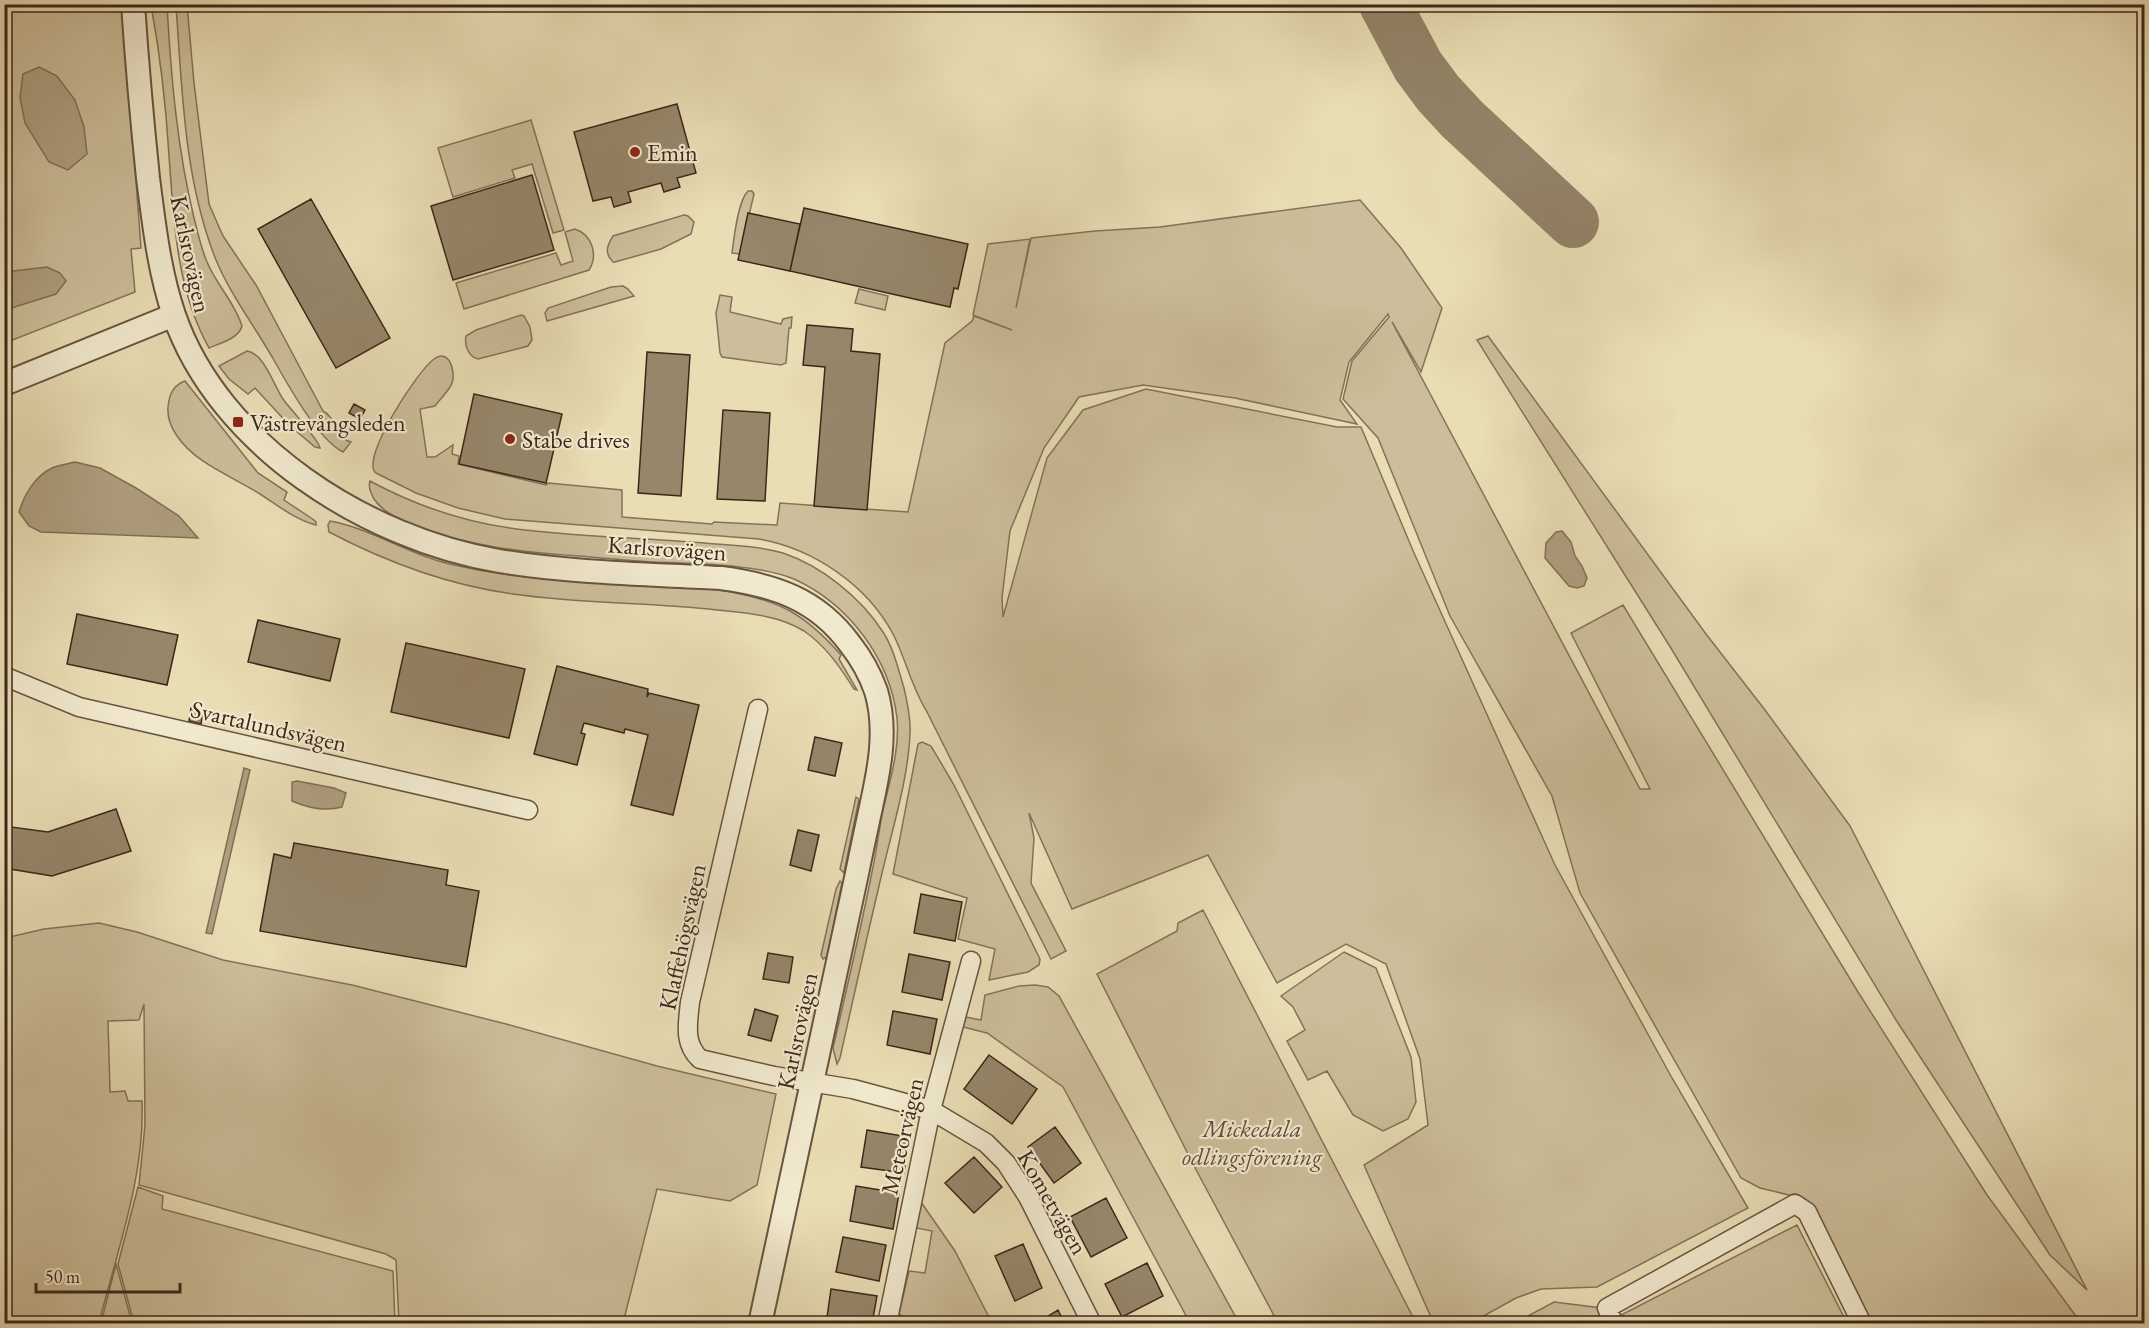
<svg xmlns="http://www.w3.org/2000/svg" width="2149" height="1328" font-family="'EB Garamond',serif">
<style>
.green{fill:#ccbe9a;stroke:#84725a;stroke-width:1.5}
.water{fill:#af9f80;stroke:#816f57;stroke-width:1.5}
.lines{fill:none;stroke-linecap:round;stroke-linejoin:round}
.taxiway{stroke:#938267;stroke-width:52}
.building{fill:#96866a;stroke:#3d271a;stroke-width:1.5}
.minor-casing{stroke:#685440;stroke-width:21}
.tertiary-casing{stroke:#685440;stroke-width:26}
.minor{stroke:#f1e9ce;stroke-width:18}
.tertiary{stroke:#f1e9ce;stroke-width:22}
.poi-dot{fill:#8f2418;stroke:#f1e9ce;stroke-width:2}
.labels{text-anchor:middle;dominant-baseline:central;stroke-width:4.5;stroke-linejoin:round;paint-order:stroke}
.poi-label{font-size:24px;fill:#3d271a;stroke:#f1e9ce;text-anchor:start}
.street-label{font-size:24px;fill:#3d271a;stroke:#f1e9ce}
.park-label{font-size:24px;font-style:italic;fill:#614d3a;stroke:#f1e9ce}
</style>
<rect width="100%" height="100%" fill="#e9ddb4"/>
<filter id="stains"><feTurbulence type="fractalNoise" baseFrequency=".00333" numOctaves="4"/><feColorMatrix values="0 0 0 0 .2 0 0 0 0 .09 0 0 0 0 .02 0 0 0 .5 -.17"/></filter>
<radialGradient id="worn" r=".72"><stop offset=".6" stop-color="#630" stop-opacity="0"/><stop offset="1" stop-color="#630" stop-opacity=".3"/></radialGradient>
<path class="green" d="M5,5h118l18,243 -10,1 4,43 -130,51z
M151,5h16c4,71 10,143 27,213 4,15 7,30 13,44 9,22 28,41 35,64 -3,12 -21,17 -33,22 -33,-59 -35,-126 -40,-192 -3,-51 -9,-102 -18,-151z
M176,5h11l7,78 15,121 14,32 33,49 67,126c14,7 11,26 28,31l-8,10c-25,-13 -54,-65 -68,-90 -19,-34 -44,-66 -59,-102 -32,-80 -34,-171 -40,-255z
M531,120l33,110 -11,3 -21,-69 -20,6 3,8 -62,19 -15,-49z
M748,191h4l2,3 -14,60 -8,-1c2,-15 6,-53 16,-62z
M1360,200l41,48 41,60 -21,64 -29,-50 248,467h10l-79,-156 52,-28 235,387 129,203 94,128h-209l-27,-55 -36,-62 -16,-10 -33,-8 -19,-10 -161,-285 -28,-97 -102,-180 -72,-178 -35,-39 9,-38 37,-44 -1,-3 -39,48 -9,38 17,24 -122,-26 -92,-13 -64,12 -35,51 -34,83 -8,67 1,19 44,-159 36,-48 63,-21 191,38h24l53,126 141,312 117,213 76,130 -151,79 -56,2 -25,9 -45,25h-35l-6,-8 -66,-150 64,-40 -8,-66 -34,-95 -40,-20 -69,39 -69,-128 -136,54 -43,-96 5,25 -3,45 35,68 -15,8 -125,-249c-15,-24 -20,-51 -33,-76 -26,-49 -79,-85 -134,-95l-254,-20 -47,-11 -42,-15 -40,-20c-17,-13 42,-103 58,-114 15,-11 22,12 18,24 -3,8 -12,16 -17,23l-15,3 7,48h8l18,-12 -1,9 7,2 -1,8 88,21 2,-2 74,7v27l90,7 2,-2 63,3 3,-22 128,9 37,-169 27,-22 2,-5 38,14 -39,-15 15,-71 42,-5 -14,69 15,-70 64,-7 65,-4z
M684,215l4,1 6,6 -3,12 -30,15 -46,13h-2c-9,-9 -6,-16 0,-26z
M575,229c18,6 23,27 14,41l-125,39 -8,-26 100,-30 5,12 12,-4 -8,-29z
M623,286l5,3 6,7 -87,25 -2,-8 3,-5 63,-21z
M859,289l29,7 -3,14 -30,-7z
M720,295l12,2 -2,15 51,12 2,-5 9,-2 -1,11h-2l-3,35 -5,2 -59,-8 -2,-4 -4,-40z
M521,315l3,1 6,11 2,13 -4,6 -50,13c-9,-2 -14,-13 -12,-23l10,-6z
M1488,336l218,298 59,76 85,116 237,464 -37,-35 -154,-235 -227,-375 -192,-305z
M247,351c17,2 27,35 36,48 7,10 36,41 37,49l-5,-1 -26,-22 -34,-37 -7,6 -19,-15 -10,-13z
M185,381l73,92 29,19 -3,8 30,20 2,2v3c-20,-5 -39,-20 -56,-31 -28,-18 -64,-30 -83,-58 -7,-10 -11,-23 -8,-35 1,-9 7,-17 16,-20z
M370,481c48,26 100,43 155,49 60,7 120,8 179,13 26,2 54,3 79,10 39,13 78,45 100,79 11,17 15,37 21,56 3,14 7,30 6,44 -1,43 -17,95 -27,137 -15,63 -29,126 -43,189l-3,6 -4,-16c14,-60 28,-120 40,-181 4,-19 6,-38 10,-57 7,-30 17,-61 14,-92 -7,-59 -48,-114 -103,-139 -36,-15 -100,-15 -140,-17 -21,-1 -42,-3 -63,-5 -60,-4 -120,-9 -176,-32 -15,-6 -32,-12 -41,-26 -3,-6 -6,-12 -4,-18z
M330,521c43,8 81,35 124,44 39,9 81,14 121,16 63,4 160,0 215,30 20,11 36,27 51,44l-2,4 18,31 -3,-1c-14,-22 -28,-43 -50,-58 -25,-16 -58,-18 -87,-21 -68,-8 -137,-6 -204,-16 -65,-9 -125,-31 -184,-62l-1,-7z
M922,742l9,4 23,39 86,174 -1,6 -11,7 -39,8 6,-31 -37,-10 9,-41 -74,-24 25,-130z
M856,797l3,2 -15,74 -4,-4z
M840,881l2,2 -15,74 -4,2 -2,-4 15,-66z
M1203,910l213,413h-138l-85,-159 -96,-190 80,-43 1,-8z
M99,923l38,9 86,28 129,25 154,39 151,42 119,28 -19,91 -27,16 -73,-12 -34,134h-224l-3,-63 -10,-6 -247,-69 6,-60 -1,-121 -5,16 -31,1 2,71 15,-1 3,10h14c3,75 -25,150 -43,222h-94v-385l39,-9z
M1344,952l32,16 35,89 5,45 -8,17 -25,12 -30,-16 -26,-44 -19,9 -21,-39 18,-11 -12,-23 -12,-11z
M1035,985l13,2 11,9 180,327h-49l-127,-236 -76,-54 -24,-6 3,-10 15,3 4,-25 34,-9z
M138,1187l25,9 -1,13 231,62 2,52h-261l-16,-59z
M921,1202l34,49 37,72c-24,0 -73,4 -93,-9l10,-43 16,2 7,-42 -16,-3z
M1797,1225l50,98 -224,1 -4,-8z
M116,1264l16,59h-31z
M1554,1302l48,6 7,16h-96z"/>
<path class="water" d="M39,67l18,9 18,24 9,27 3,27 -19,16 -19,-8 -24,-39 -5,-25 3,-24z
M47,267l13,6 6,8 -10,13 -51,16v-38z
M75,462l25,6 36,20 43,28 19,22 -157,-6 -12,-6 -10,-14c5,-17 16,-36 33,-44 7,-3 16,-4 23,-6z
M1562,531l9,11 4,14 7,10 5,12 -3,8 -7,2 -8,-2 -24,-28 1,-15 10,-11z
M244,768l6,2 -38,164 -6,-1z
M297,781l37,7 12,5 -4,14c-18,5 -34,1 -50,-6v-19z"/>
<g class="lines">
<path class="taxiway" d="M1385,4l33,62 20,27 24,26 111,103"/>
</g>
<path class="building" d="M677,104l19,69 -19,5 3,9 -16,5 -3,-9 -33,9 3,10 -17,5 -3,-10 -18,4 -19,-69z
M532,175l22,75 -101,30 -22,-74z
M311,199l79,139 -54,30 -78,-139z
M804,208l164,36 -10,45 -4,-1 -4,19 -160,-36z
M748,213l52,11 -10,47 -52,-11z
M807,325l46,4 -2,22 29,3 -13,156 -53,-4 11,-139 -22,-2z
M647,352l43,3 -9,141 -43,-3z
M474,394l88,20 -16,69 -87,-19z
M354,404l11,6 -5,9 -11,-6z
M723,410l47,3 -5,88 -48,-2z
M77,614l101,21 -11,50 -100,-21z
M258,620l82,19 -10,42 -82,-19z
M406,643l119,26 -16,69 -118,-26z
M557,666l91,23 -1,8 2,-4 50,12 -26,110 -42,-10 17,-70 -23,-6 -1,4 -40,-10 -3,10 4,1 -8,31 -43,-11z
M191,708l12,2 -2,14 -12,-3z
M815,737l27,6 -7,33 -27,-6z
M116,809l15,42 -79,25 -48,-8v-42l44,6z
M798,830l21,5 -8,36 -21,-6z
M294,843l154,27 -2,15 33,6 -13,76 -206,-36 14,-77 17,4z
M921,894l41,8 -7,39 -41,-8z
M768,953l25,4 -4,26 -26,-4z
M909,954l41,8 -8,38 -40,-8z
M755,1009l23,7 -7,25 -23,-6z
M893,1011l44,8 -7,35 -43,-9z
M989,1055l48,34 -25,35 -48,-35z
M1055,1127l26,36 -27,20 -26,-36z
M867,1130l42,7 -5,36 -43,-6z
M974,1157l28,30 -28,26 -29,-30z
M856,1186l43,7 -6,36 -43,-8z
M1106,1198l21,40 -36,19 -21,-40z
M843,1237l43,8 -7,36 -43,-9z
M1023,1244l19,44 -27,13 -20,-45z
M1147,1263l16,33 -41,21 -17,-33z
M831,1289l46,7 -5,28h-46z
M1058,1310l7,14h-30z"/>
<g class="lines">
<g class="minor-casing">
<path id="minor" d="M4,674l2,3 73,30 449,103
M758,709l-68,293c-2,21 -7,41 10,57l74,17 79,13 78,21 55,33 20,20 22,34 64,127
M887,1324l44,-214 40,-149
M1614,1324l-7,-16 188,-104 12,8 55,112"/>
</g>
<g class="tertiary-casing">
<path id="tertiary" d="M133,4c4,59 9,116 15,174 6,46 11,93 26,137 45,131 194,224 325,246 73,12 149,13 222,17 53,7 96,21 129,66 11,14 20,30 26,47 13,43 1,88 -8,130 -7,32 -13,63 -20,94 -28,136 -58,272 -88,409
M4,384l170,-69"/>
</g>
<use href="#minor" class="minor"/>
<use href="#tertiary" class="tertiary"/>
</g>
<g class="poi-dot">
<circle cx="635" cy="152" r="6"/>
<rect x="232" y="416" width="12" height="12" rx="3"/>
<circle cx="510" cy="439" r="6"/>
</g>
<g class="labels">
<g class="poi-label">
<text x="647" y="152">Emin</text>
<text x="250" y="422">Västrevångsleden</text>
<text x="522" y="439">Stabe drives</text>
</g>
<g class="street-label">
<text transform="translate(191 254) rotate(78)">Karlsrovägen</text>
<text transform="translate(667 548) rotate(4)">Karlsrovägen</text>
<text transform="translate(269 726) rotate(13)">Svartalundsvägen</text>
<text transform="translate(682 937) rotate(-78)">Klaffehögsvägen</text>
<text transform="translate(797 1031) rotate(-78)">Karlsrovägen</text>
<text transform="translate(902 1136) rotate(-77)">Meteorvägen</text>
<text transform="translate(1053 1202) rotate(60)">Kometvägen</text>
</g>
<g class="park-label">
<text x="1252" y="1128">Mickedala<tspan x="1252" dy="28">odlingsförening</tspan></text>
</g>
</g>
<rect width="2149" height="1328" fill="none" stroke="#e9ddb4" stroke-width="24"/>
<rect x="6" y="6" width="2137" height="1316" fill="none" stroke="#3d271a" stroke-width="3"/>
<rect x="12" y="12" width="2125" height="1304" fill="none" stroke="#3d271a" stroke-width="1.5"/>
<path d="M36 1283v9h144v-9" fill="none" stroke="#3d271a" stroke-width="3"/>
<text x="45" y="1283" font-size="18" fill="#3d271a" stroke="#f1e9ce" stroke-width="4.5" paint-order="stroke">50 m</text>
<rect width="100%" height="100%" filter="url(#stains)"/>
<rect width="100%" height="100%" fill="url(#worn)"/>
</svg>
